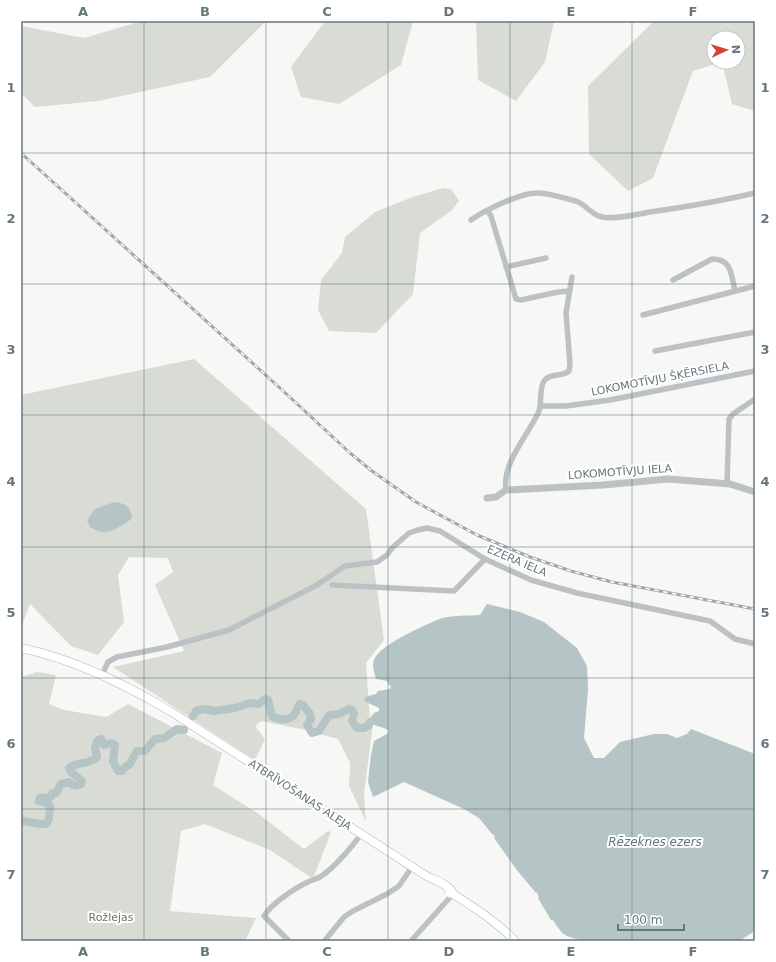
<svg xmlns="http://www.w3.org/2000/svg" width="776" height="962" font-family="'DejaVu Sans',sans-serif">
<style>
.green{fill:#d8dcd4;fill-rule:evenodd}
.water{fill:#b5c4c5}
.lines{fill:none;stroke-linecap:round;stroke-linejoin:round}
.river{stroke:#b5c4c5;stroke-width:8}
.primary-casing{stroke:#b0b6b9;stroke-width:9}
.minor{stroke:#bcc2c4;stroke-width:5.5}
.tertiary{stroke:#bcc2c4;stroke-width:7}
.primary{stroke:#fff;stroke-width:8}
.rail-casing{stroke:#9fa7aa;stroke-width:3}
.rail{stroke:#fff;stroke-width:1.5;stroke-dasharray:4.5;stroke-linecap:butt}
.grid{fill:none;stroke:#65777d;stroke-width:1;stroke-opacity:0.55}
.labels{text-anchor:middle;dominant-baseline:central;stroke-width:4;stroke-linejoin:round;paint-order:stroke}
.street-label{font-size:11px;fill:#65777d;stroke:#fff}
.park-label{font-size:11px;fill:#697663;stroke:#fff}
.water-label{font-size:12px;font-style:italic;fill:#607678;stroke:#fff}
.neatline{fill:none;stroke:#65777d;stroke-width:1.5}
.grid-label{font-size:13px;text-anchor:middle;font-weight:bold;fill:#65777d}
</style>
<rect width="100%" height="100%" fill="#f7f7f5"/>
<path class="green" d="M142,21h124l-56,56 -112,24 -63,6 -14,-14v-67l63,12z
M325,21h88l-12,44 -62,39 -38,-7 -10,-30z
M476,21h78l-9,41 -29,39 -38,-21z
M654,21h101v90l-23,-7 -10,-42 -29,9 -40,107 -25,13 -39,-37 -1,-68zM714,38h24v24h-24z
M443,188l8,1 8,12 -7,9 -32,23 -7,61 -37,39 -47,-2 -11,-21 3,-30 21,-27 3,-16 30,-25 35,-14z
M194,359l172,150 18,131 -18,23 4,59 3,3 -9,68 2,29 -17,-36 1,-23 -12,-24 -37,-10 -40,-8 -6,5 10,13 -10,21 -142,-93 71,-16 -29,-66 18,-13 -5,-14 -39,-1 -11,18 6,47 -26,33 -27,-9 -41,-42 -9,24v-233z
M37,672l19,3 -7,29 15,6 42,7 22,-13 94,49 -9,32 43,27 48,37 24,-18 3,1 -18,47 -43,-29 -65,-26 -24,7 -11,80 86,7 -11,23h-224v-264z"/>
<path class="water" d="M114,502c12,2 16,3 18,16 -4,4 -8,6 -13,9 -13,7 -16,7 -29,0l-3,-7 8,-11z
M487,604l33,8 24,10 33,26 10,18 1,23 -4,49 10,20h10l16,-16 34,-8h13l10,4 10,-4 4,-5 64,25v177l-16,10h-161v-2c-16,-3 -17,-7 -25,-19h-2l-13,-22 1,-1 -2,-5 -1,1 -20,-24 -22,-31 1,-1 -2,-3h-1l-13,-16 -15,-9 -60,-27 -31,15 -5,-15 3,-27 3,-14 13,-7 2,-3c-6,-5 -14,-4 -19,-9v-4l4,-5 5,-2v-3l-15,-7 1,-4 11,-3 2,-3 12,-2 1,-3 -3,-2 -1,-3 -11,-2c-2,-7 -5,-15 -1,-21 7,-14 53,-35 68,-40 11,-3 25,-2 37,-3z"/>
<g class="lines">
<path class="river" d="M193,716l3,-5 8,-2 10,2 21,-3 15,-5 9,1 6,-5 3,1 4,16c7,4 19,6 23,-3 2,-3 2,-6 5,-9l3,1 7,9 1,5 -4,6 5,8 7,-2 10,-16 10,-1 10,-5 3,1 2,4 -2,7 5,7h7l5,-3 1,-3
M21,821c9,0 16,4 25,3l3,-5 1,-13 -3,-3 -8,-2 1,-3 11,-1 1,-4h4l5,-9 8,-2c5,4 7,5 12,2l1,-3 -11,-9 -2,-4c11,-8 18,-2 28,-11l-2,-9 2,-7 4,-2 3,6 7,-2 4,2 -2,16 5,10h4l3,-4 5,-3 7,-13h8l10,-12 9,-1 13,-9 7,1"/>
<g class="primary-casing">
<path id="primary" d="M21,648c53,11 102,35 149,63l255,164c8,5 25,9 28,19
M449,893l4,1c22,14 44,28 62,47"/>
</g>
<path class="minor" d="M488,211l3,5 25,83 5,1 37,-8 12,-1
M471,220c14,-10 49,-27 66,-27 13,0 26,5 39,8 9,3 14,12 23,15 11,5 39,-2 51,-4 35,-5 71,-11 105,-19
M506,267l40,-9
M673,280l39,-21c20,0 19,15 23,32
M643,315l112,-29
M655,351l100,-19
M540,406h26l44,-6 145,-29
M727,484l2,-65 4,-5 22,-15
M506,490c-4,-28 22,-54 33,-79 3,-9 0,-23 5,-30 5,-8 19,-4 25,-10l1,-7 -4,-51 6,-36
M332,585l122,6 31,-32
M102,675l6,-13 9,-5 50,-10 62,-17 88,-45 28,-19 32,-4 10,-7 5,-7 17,-15 9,-3 9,-2 13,3 45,28 46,21 46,13 133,28 25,18 20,5
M326,939l18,-22 9,-6 34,-17 12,-8 13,-19
M289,941l-25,-25c7,-12 31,-28 44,-34 4,-2 8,-3 12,-5 13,-8 32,-30 41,-43
M411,941l42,-47"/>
<path class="tertiary" d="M487,498l9,-1 10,-7 97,-5 65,-6 62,5 25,8"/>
<use href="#primary" class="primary"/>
<g class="rail-casing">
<path id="rail" d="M21,153l259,235 70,65 22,18 44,31 61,33 53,22 41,14 41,11 143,27"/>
</g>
<use href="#rail" class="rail"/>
</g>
<path class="grid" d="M144,21v920M266,21v920M388,21v920M510,21v920M632,21v920M21,153h734M21,284h734M21,415h734M21,547h734M21,678h734M21,809h734"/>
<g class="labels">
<g class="street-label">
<text transform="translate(660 379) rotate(-11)">LOKOMOTĪVJU ŠĶĒRSIELA</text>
<text transform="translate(620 472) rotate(-4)">LOKOMOTĪVJU IELA</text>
<text transform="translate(517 561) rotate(23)">EZERA IELA</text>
<text transform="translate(300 795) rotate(33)">ATBRĪVOŠANAS ALEJA</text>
</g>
<g class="park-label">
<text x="111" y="917">Rožlejas</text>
</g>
<g class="water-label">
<text x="655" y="842">Rēzeknes ezers</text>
</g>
</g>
<rect width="776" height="962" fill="none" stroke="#ffffff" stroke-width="44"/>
<g transform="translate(726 50) rotate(86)"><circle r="19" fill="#ffffff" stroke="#c1c9cb"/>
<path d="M0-3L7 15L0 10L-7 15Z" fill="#d44238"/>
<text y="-6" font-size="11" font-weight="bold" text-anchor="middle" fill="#65777d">N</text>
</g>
<path d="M618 924v6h66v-6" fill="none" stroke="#65777d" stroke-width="2"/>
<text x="624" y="924" font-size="12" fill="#65777d" stroke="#ffffff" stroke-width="3" paint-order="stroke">100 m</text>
<rect x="22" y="22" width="732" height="918" class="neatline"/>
<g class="grid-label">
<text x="83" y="16">A</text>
<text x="205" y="16">B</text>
<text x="327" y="16">C</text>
<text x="449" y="16">D</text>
<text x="571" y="16">E</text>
<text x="693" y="16">F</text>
<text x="11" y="92">1</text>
<text x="765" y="92">1</text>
<text x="11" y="223">2</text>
<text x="765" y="223">2</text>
<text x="11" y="354">3</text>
<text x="765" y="354">3</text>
<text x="11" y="486">4</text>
<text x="765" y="486">4</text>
<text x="11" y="617">5</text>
<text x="765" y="617">5</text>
<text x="11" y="748">6</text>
<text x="765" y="748">6</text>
<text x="11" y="879">7</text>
<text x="765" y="879">7</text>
<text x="83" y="956">A</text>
<text x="205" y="956">B</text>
<text x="327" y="956">C</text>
<text x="449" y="956">D</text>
<text x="571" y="956">E</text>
<text x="693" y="956">F</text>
</g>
</svg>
